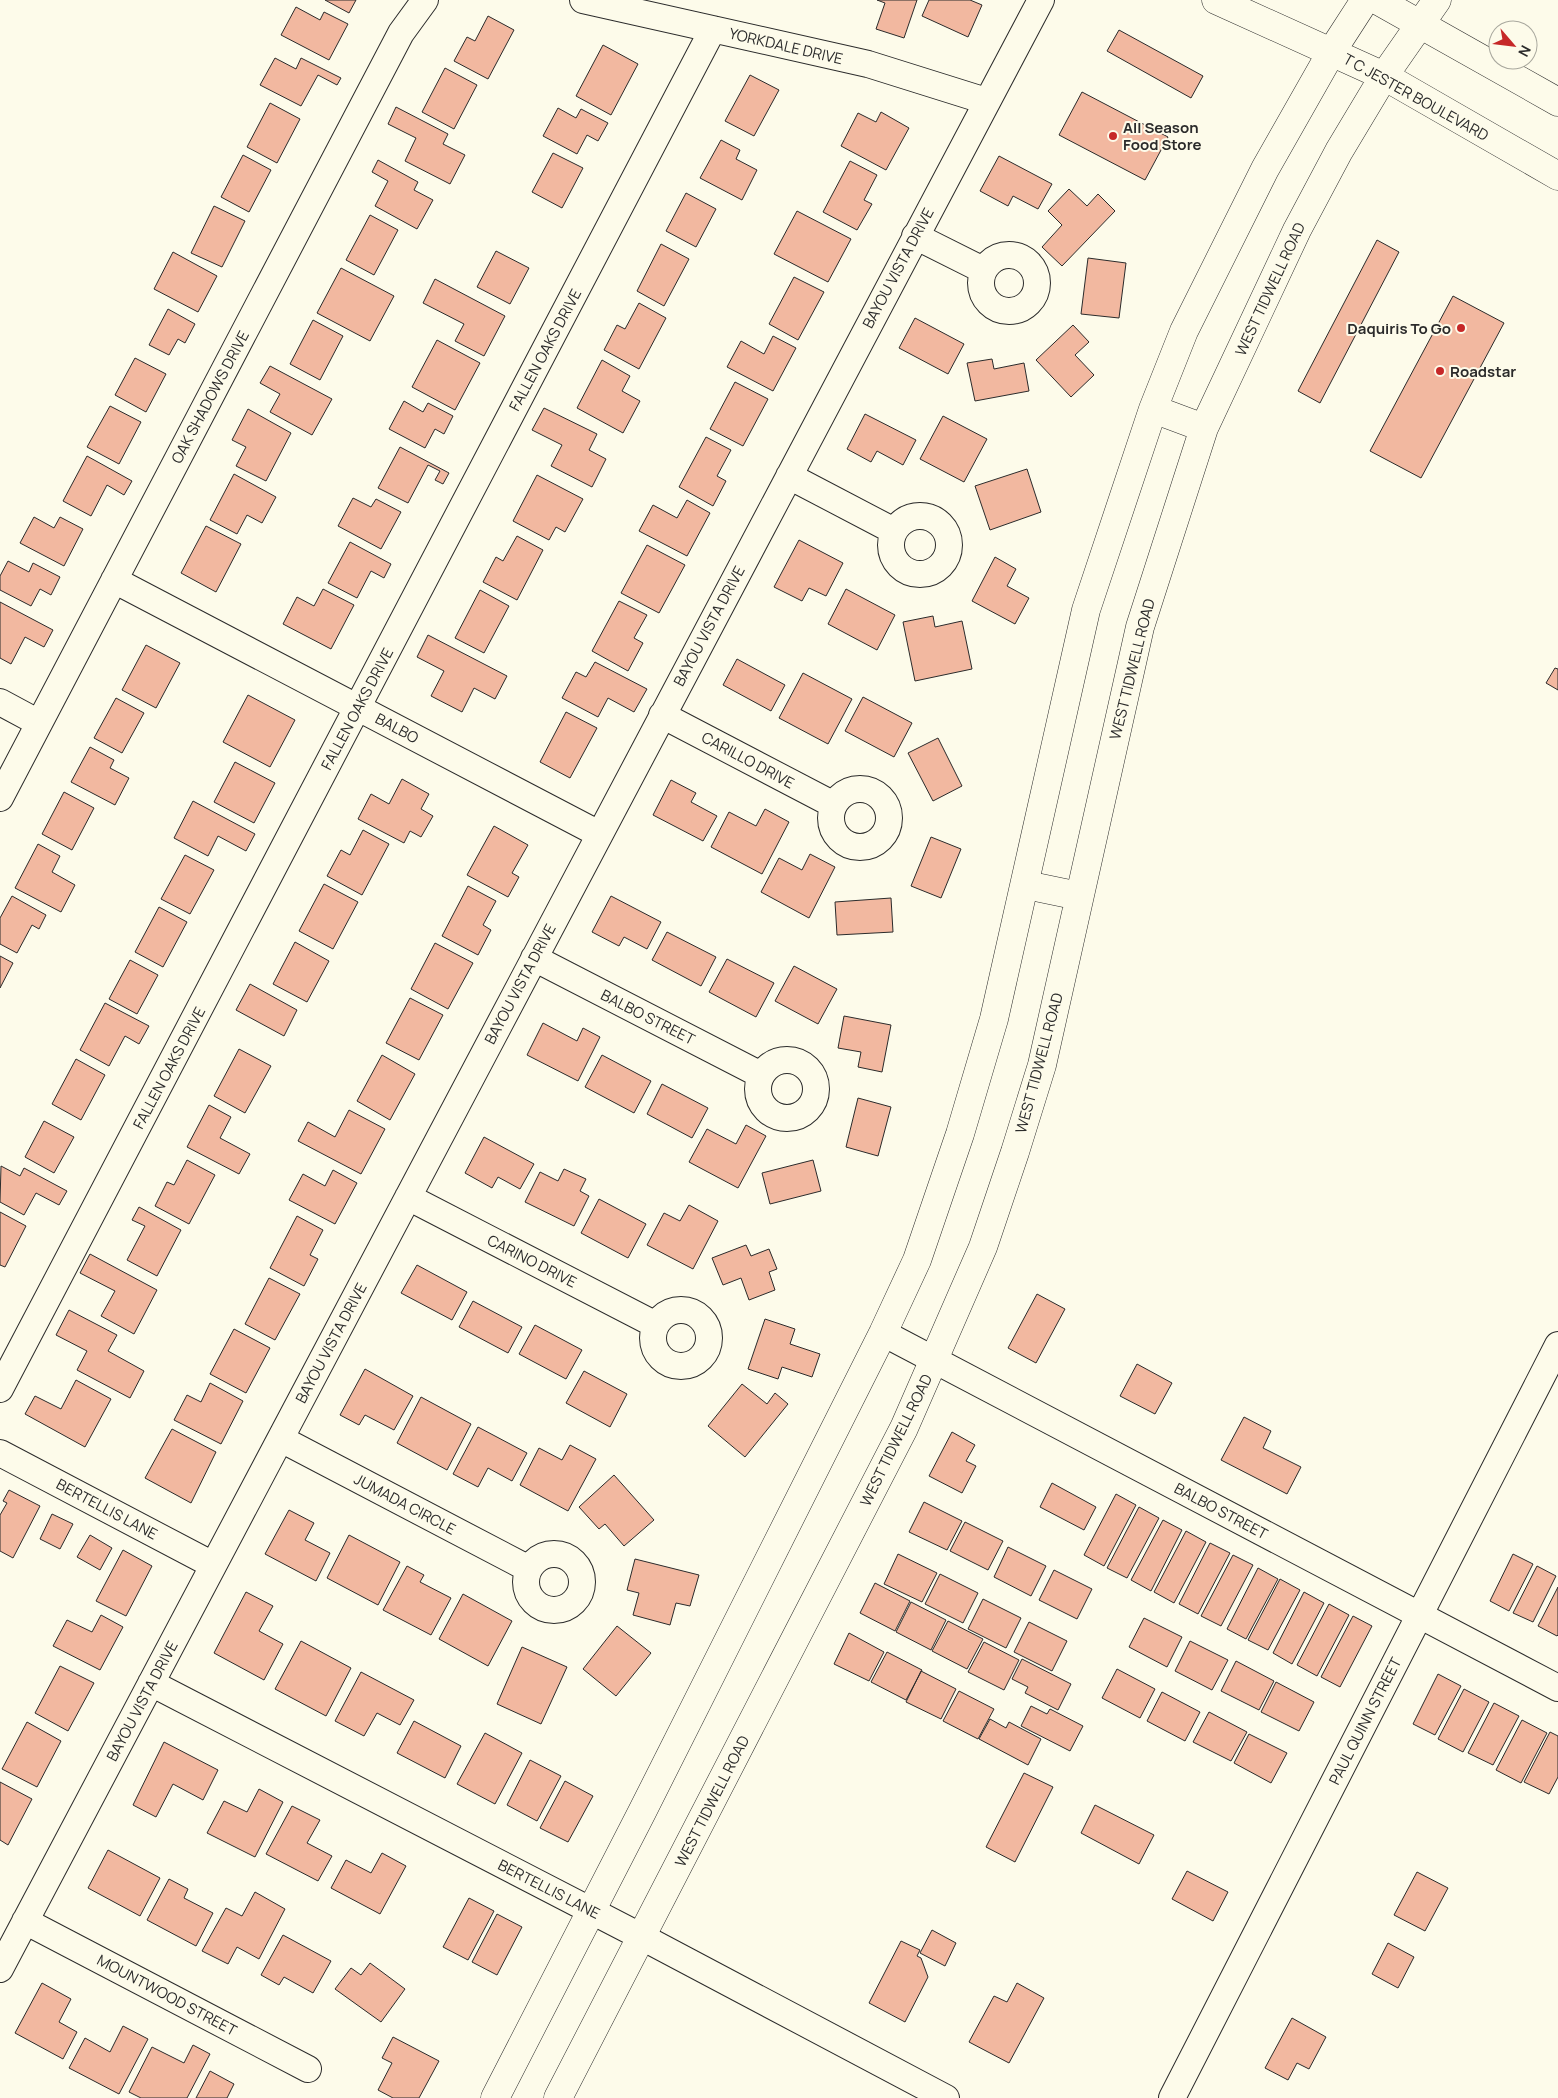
<svg xmlns="http://www.w3.org/2000/svg" width="1558" height="2098" font-family="Manrope,sans-serif">
<style>
.building{fill:#f2b8a0;stroke:#2b2b2b}
.lines{fill:none;stroke-linecap:round;stroke-linejoin:round}
.minor-casing{stroke:#2b2b2b;stroke-width:28}
.major-casing{stroke:#2b2b2b;stroke-width:29}
.minor{stroke:#fdfbea;stroke-width:26}
.major{stroke:#fdfbea;stroke-width:28}
.poi-dot{fill:#c62828;stroke:#fdfbea;stroke-width:2}
.labels{text-anchor:middle;dominant-baseline:central;stroke-width:4;stroke-linejoin:round;paint-order:stroke}
.street-label{font-size:15px;fill:#2b2b2b;stroke:#fdfbea}
.poi-label{font-size:15px;font-weight:bold;fill:#2b2b2b;stroke:#fdfbea;text-anchor:start}
</style>
<rect width="100%" height="100%" fill="#fdfbea"/>
<path class="building" d="M325,0h31l-7,13z
M877,0h40l-13,38 -28,-9 9,-26z
M929,0h41l12,5 -14,32 -46,-21z
M296,7l24,13 4,-8 24,12 -19,36 -48,-25z
M488,16l26,14 -26,49 -34,-18 13,-24 8,4z
M1119,30l84,46 -12,22 -84,-47z
M603,45l35,19 -27,51 -35,-19z
M275,58l21,11 5,-11 40,20 -4,7 -19,-10 -17,31 -41,-21z
M445,68l32,17 -23,44 -32,-17z
M750,75l29,15 -25,46 -29,-15z
M1082,92l86,45 -23,43 -86,-45z
M270,103l30,16 -23,44 -30,-16z
M396,107l52,27 -5,10 22,11 -15,29 -45,-23 11,-23 -28,-14z
M558,108l18,10 5,-9 27,14 -10,18 -11,-6 -10,19 -34,-18z
M881,112l28,16 -23,42 -45,-24 17,-33 18,9z
M721,140l19,10 -4,9 21,11 -15,30 -42,-22z
M553,153l30,15 -21,40 -30,-16z
M243,155l28,15 -22,42 -28,-15z
M999,156l53,28 -14,25 -25,-13 -5,10 -28,-15z
M378,160l40,22 -4,8 19,10 -16,29 -42,-23 13,-25 -16,-9z
M850,161l27,14 -13,25 8,4 -15,26 -34,-18z
M1069,189l18,17 11,-12 17,17 -53,55 -20,-19 20,-22 -14,-14z
M686,193l30,16 -20,38 -30,-16z
M214,206l31,15 -23,46 -31,-14z
M797,211l54,28 -23,43 -54,-28z
M370,215l28,15 -24,45 -28,-15z
M1377,240l22,12 -79,151 -22,-12z
M661,244l28,15 -25,47 -27,-15z
M496,251l33,17 -19,36 -33,-17z
M173,252l44,24 -19,36 -44,-23z
M1088,258l38,5 -7,55 -38,-4z
M341,268l53,28 -24,45 -53,-28z
M794,277l30,15 -26,48 -29,-16z
M435,279l70,37 -21,40 -29,-15 9,-17 -41,-21z
M1453,296l51,27 -83,155 -51,-27z
M639,303l27,15 -27,51 -35,-19 13,-25 8,4z
M168,309l27,15 -10,19 -7,-4 -9,16 -20,-10z
M915,318l49,26 -16,30 -49,-26z
M313,320l30,16 -23,44 -30,-16z
M1073,325l16,17 -14,13 19,20 -23,22 -35,-37z
M773,336l23,12 -23,43 -46,-24 14,-26 23,13z
M437,340l43,23 -25,47 -43,-23z
M135,358l31,16 -20,38 -31,-17z
M992,359l2,10 30,-6 5,28 -54,10 -8,-38z
M602,360l28,16 -8,15 18,10 -17,32 -46,-25z
M270,366l62,33 -20,36 -42,-23 10,-18 -20,-11z
M735,382l33,17 -25,47 -33,-17z
M404,401l19,11 5,-9 25,13 -9,18 -9,-5 -10,19 -36,-19z
M110,406l31,16 -22,42 -32,-17z
M544,408l53,26 -8,16 17,9 -14,28 -41,-21 11,-21 -30,-15z
M248,409l43,24 -25,48 -30,-15 10,-19 -14,-7z
M865,414l51,26 -13,25 -26,-14 -6,11 -24,-13z
M943,416l44,23 -23,43 -44,-23z
M706,437l25,13 -14,26 9,5 -13,25 -34,-19z
M400,447l49,26 -6,11 -8,-4 5,-9 -12,-6 -20,38 -30,-15z
M87,456l45,25 -8,14 -17,-10 -16,31 -28,-15z
M1027,469l14,43 -51,18 -15,-44z
M234,474l42,23 -14,26 -15,-8 -10,19 -27,-14z
M537,475l46,24 -18,33 -9,-5 -7,13 -36,-19z
M353,498l18,9 5,-8 25,13 -20,37 -43,-23z
M687,500l23,13 -23,43 -48,-25 14,-26 24,13z
M34,517l20,11 6,-11 23,12 -19,37 -44,-23z
M206,526l35,18 -25,48 -35,-19z
M517,536l26,14 -26,50 -34,-18 13,-25 7,4z
M799,540l44,23 -17,33 -17,-8 -7,13 -28,-14z
M350,542l41,22 -7,14 -13,-7 -14,27 -29,-15z
M647,545l38,20 -26,48 -38,-20z
M995,557l21,12 -9,17 22,12 -14,26 -43,-23z
M8,561l21,11 4,-9 27,14 -9,18 -11,-6 -9,17 -31,-16v-14z
M323,589l31,16 -23,44 -48,-25 14,-27 17,9z
M846,589l49,26 -18,35 -49,-26z
M480,590l29,16 -25,47 -29,-15z
M619,601l28,14 -13,23 9,5 -15,28 -36,-20z
M0,602l53,28 -9,17 -19,-10 -14,27 -11,-6z
M933,616l2,11 27,-6 10,48 -57,12 -12,-59z
M428,635l79,41 -12,23 -21,-11 -12,24 -31,-16 13,-25 -27,-14z
M146,645l34,18 -24,45 -34,-18z
M737,659l48,26 -14,26 -48,-26z
M595,662l52,27 -13,23 -26,-14 -10,19 -36,-19 14,-26 10,5z
M1555,668l3,1v21l-12,-7z
M803,673l49,26 -24,45 -49,-26z
M248,695l47,25 -25,47 -47,-25z
M863,697l49,26 -18,34 -49,-26z
M116,698l28,15 -22,40 -28,-15z
M566,712l31,16 -27,50 -30,-16z
M938,738l24,48 -29,15 -25,-48z
M90,747l24,13 -4,8 19,10 -14,27 -44,-23z
M235,762l40,21 -21,40 -40,-21z
M402,779l27,15 -8,15 12,7 -12,21 -11,-6 -6,12 -46,-24 13,-25 18,10z
M671,780l25,13 -5,9 26,14 -14,25 -50,-26z
M64,792l30,16 -22,42 -30,-16z
M193,801l62,33 -9,17 -28,-15 -10,20 -34,-18z
M765,809l24,13 -27,52 -51,-27 18,-35 27,14z
M494,826l34,19 -16,28 7,4 -11,20 -41,-22z
M363,830l26,14 -27,51 -35,-19 14,-26 9,5z
M931,837l30,12 -20,49 -30,-12z
M38,844l22,12 -8,16 23,13 -14,27 -46,-24z
M810,854l25,13 -26,51 -48,-26 18,-34 23,12z
M185,855l29,15 -24,44 -29,-15z
M324,884l34,18 -25,47 -34,-18z
M468,886l28,15 -13,24 8,5 -13,25 -36,-19z
M12,896l34,19 -7,14 -7,-4 -15,28 -17,-9v-26z
M611,896l50,26 -14,27 -23,-12 -5,9 -27,-14z
M891,898l2,34 -56,3 -2,-33z
M159,907l28,15 -24,45 -28,-15z
M667,932l49,25 -15,29 -49,-26z
M295,942l34,19 -22,41 -34,-18z
M435,943l38,20 -25,46 -37,-20z
M0,956l13,7 -13,25z
M727,959l47,24 -18,34 -47,-25z
M130,960l28,15 -21,39 -28,-15z
M794,966l43,23 -19,35 -43,-23z
M250,984l47,26 -13,26 -48,-26z
M410,998l33,17 -24,45 -33,-17z
M105,1003l44,23 -10,18 -14,-8 -16,30 -29,-16z
M844,1016l47,9 -9,47 -24,-5 3,-15 -23,-4z
M543,1023l34,18 6,-13 17,9 -22,44 -51,-26z
M239,1049l32,17 -26,47 -31,-17z
M382,1055l33,19 -25,46 -33,-19z
M602,1055l49,26 -17,32 -49,-26z
M76,1059l29,16 -24,45 -29,-16z
M662,1084l46,24 -16,30 -45,-24z
M858,1098l33,9 -13,49 -32,-9z
M209,1105l22,12 -11,21 30,16 -11,20 -52,-27z
M349,1110l36,19 -24,45 -63,-33 10,-19 27,15z
M44,1121l30,16 -20,36 -29,-16z
M746,1125l20,11 -28,52 -49,-26 18,-33 29,15z
M484,1137l50,27 -14,25 -22,-12 -6,11 -27,-15z
M187,1160l28,15 -26,49 -34,-18 12,-24 7,3z
M813,1160l8,31 -51,13 -8,-31z
M1,1166l19,10 4,-8 43,23 -8,14 -23,-12 -12,22 -24,-13z
M564,1169l22,10 -6,12 9,5 -15,30 -49,-24 15,-30 18,9z
M333,1170l24,13 -22,41 -46,-24 14,-26 22,12z
M599,1199l47,25 -18,34 -47,-25z
M689,1205l29,16 -25,48 -46,-24 17,-32 16,8z
M139,1207l42,23 -24,46 -30,-16 18,-34 -13,-6z
M0,1212l26,14 -21,41 -5,-2z
M297,1216l26,14 -13,25 8,4 -14,27 -34,-18z
M746,1245l5,11 18,-7 8,20 -8,3 6,18 -26,10 -8,-22 -18,7 -11,-27z
M90,1254l67,36 -23,44 -33,-18 14,-25 -35,-18z
M417,1265l50,27 -15,28 -51,-27z
M269,1278l31,16 -25,46 -30,-16z
M1037,1294l28,15 -29,54 -28,-15z
M473,1301l49,26 -14,26 -49,-26z
M69,1310l48,25 -9,16 36,20 -14,27 -53,-28 10,-19 -31,-16z
M765,1319l30,10 -5,15 30,10 -8,23 -30,-10 -4,12 -30,-10z
M535,1325l47,25 -16,29 -47,-25z
M234,1329l36,19 -24,45 -36,-19z
M1137,1364l35,19 -17,31 -35,-18z
M365,1369l48,27 -19,34 -29,-15 -6,10 -19,-10z
M584,1371l43,23 -17,33 -44,-24z
M76,1380l35,19 -26,48 -60,-33 10,-18 26,13z
M210,1383l33,18 -22,43 -47,-24 13,-25 14,7z
M742,1384l25,20 8,-11 13,11 -43,53 -37,-31z
M421,1397l50,27 -24,46 -50,-27z
M1244,1417l27,14 -8,17 38,19 -14,27 -66,-34z
M478,1427l49,26 -15,28 -24,-13 -10,19 -25,-13z
M172,1429l44,23 -25,51 -46,-25z
M952,1432l23,13 -9,16 10,5 -14,27 -33,-17z
M570,1445l26,14 -28,52 -48,-26 19,-37 23,12z
M614,1475l40,45 -30,26 -19,-22 -6,5 -20,-22z
M1052,1483l44,24 -12,23 -44,-23z
M9,1490l31,16 -27,52 -13,-7v-36l7,-12 -4,-2z
M1116,1494l20,11 -32,61 -20,-11z
M924,1502l38,19 -15,29 -38,-18z
M1139,1507l20,11 -32,60 -20,-10z
M289,1510l25,13 -9,17 25,13 -14,28 -51,-27z
M52,1514l21,10 -13,25 -20,-10z
M1163,1520l19,10 -31,61 -20,-11z
M965,1522l38,19 -15,29 -38,-19z
M1186,1531l20,11 -32,61 -20,-11z
M90,1535l22,13 -12,22 -23,-13z
M349,1535l51,27 -22,43 -51,-27z
M1210,1543l20,10 -32,61 -19,-10z
M1008,1547l38,19 -15,30 -37,-19z
M123,1550l29,16 -26,50 -30,-15z
M898,1554l39,19 -15,29 -38,-18z
M1513,1554l20,10 -24,47 -19,-10z
M1233,1555l20,10 -32,61 -20,-10z
M635,1559l64,16 -9,31 -14,-3 -6,22 -37,-10 6,-22 -12,-3z
M407,1566l17,9 -4,7 31,16 -20,37 -48,-25z
M1537,1566l19,10 -23,46 -20,-9z
M1258,1568l20,11 -32,60 -19,-10z
M1054,1570l38,19 -15,30 -38,-19z
M940,1574l38,19 -15,30 -38,-19z
M1280,1579l20,11 -32,60 -20,-10z
M875,1583l35,18 -15,30 -35,-18z
M1558,1587v48l-1,1 -19,-10z
M246,1592l27,14 -14,25 24,13 -19,36 -50,-27z
M1304,1592l20,11 -32,61 -19,-11z
M463,1594l49,27 -24,45 -49,-27z
M983,1599l38,19 -15,30 -38,-19z
M911,1602l35,18 -15,30 -35,-18z
M1329,1604l20,11 -32,61 -20,-11z
M101,1615l22,12 -23,43 -47,-24 14,-26 25,12z
M1353,1616l19,10 -32,61 -19,-10z
M1144,1618l38,19 -15,30 -38,-20z
M948,1621l35,18 -16,30 -35,-18z
M1029,1622l38,19 -15,30 -38,-19z
M617,1626l34,27 -35,43 -33,-27z
M849,1633l35,19 -15,29 -35,-17z
M301,1641l50,27 -25,48 -51,-27z
M1190,1641l38,19 -16,30 -37,-19z
M984,1642l35,18 -15,30 -36,-18z
M522,1647l45,20 -26,57 -44,-20z
M887,1652l35,18 -16,30 -35,-18z
M1022,1659l49,25 -13,26 -33,-17 3,-6 -16,-8z
M1236,1661l38,20 -15,29 -38,-19z
M60,1666l34,17 -26,48 -33,-18z
M1117,1669l38,20 -15,29 -38,-20z
M921,1671l35,18 -15,30 -35,-17z
M361,1672l53,28 -14,25 -23,-12 -13,23 -29,-15z
M1438,1674l23,12 -26,49 -22,-11z
M1276,1682l38,20 -15,29 -38,-19z
M1464,1689l25,13 -26,50 -25,-13z
M959,1691l35,18 -16,30 -35,-18z
M1162,1692l38,20 -15,29 -38,-20z
M1494,1703l25,13 -26,49 -25,-12z
M1031,1706l16,8 3,-5 33,17 -13,25 -49,-25z
M1209,1712l38,20 -16,29 -38,-19z
M990,1719l16,9 3,-6 32,17 -13,26 -49,-26z
M1522,1720l25,13 -26,50 -25,-13z
M414,1721l47,25 -16,32 -48,-25z
M27,1722l34,19 -24,46 -35,-18z
M1550,1732l8,4v41l-9,17 -25,-12z
M485,1733l37,20 -27,51 -38,-20z
M1249,1734l38,19 -16,30 -37,-20z
M164,1742l54,28 -15,30 -30,-16 -17,33 -23,-12z
M530,1760l31,16 -24,45 -30,-16z
M1024,1773l29,14 -38,75 -29,-15z
M565,1781l28,15 -25,46 -28,-14z
M0,1782l32,17 -24,46 -8,-5z
M259,1789l24,13 -28,55 -48,-24 17,-32 23,11z
M1095,1805l59,30 -15,29 -58,-31z
M292,1806l28,14 -13,23 25,13 -14,25 -52,-27z
M108,1850l52,28 -20,38 -52,-28z
M382,1853l24,13 -26,48 -49,-26 15,-28 25,13z
M1187,1871l41,21 -15,29 -41,-22z
M1417,1872l31,16 -23,43 -31,-16z
M169,1879l19,10 -4,9 29,15 -17,33 -49,-26z
M255,1892l30,17 -26,50 -22,-12 -9,17 -26,-13 24,-43 16,8z
M469,1898l25,13 -26,49 -25,-13z
M497,1914l25,13 -25,48 -25,-13z
M932,1930l24,13 -11,23 -25,-13z
M283,1935l48,26 -18,32 -29,-16 -5,8 -18,-10z
M901,1941l19,9 -3,6 4,2 7,19 -23,45 -36,-19z
M1388,1943l26,14 -16,31 -26,-14z
M370,1963l35,26 -24,33 -46,-33 16,-21 10,7z
M42,1983l29,16 -12,23 18,10 -14,27 -48,-26z
M1017,1983l27,15 -35,65 -40,-21 25,-46 13,6z
M1292,2018l34,19 -17,32 -12,-6 -9,17 -23,-12z
M123,2026l25,13 -29,55 -50,-26 16,-30 25,14z
M393,2037l46,24 -20,37h-26l-15,-8 14,-27 -10,-5z
M193,2045l17,9 -23,44h-46l-12,-6 23,-45 32,16z
M210,2071l24,13 -7,14h-31z"/>
<g class="lines">
<g class="minor-casing">
<path id="minor" d="M583,0l285,64 118,37
M915,236l68,34
M981 283a28 28 0 1 1 56 0a28 28 0 1 1-56 0Z
M789,476l105,55
M891 545a29 29 0 1 1 58 0a29 29 0 1 1-58 0Z
M114,580l485,254
M0,702l39,21
M662,715l172,90
M831 818a29 29 0 1 1 58 0a29 29 0 1 1-58 0Z
M0,798l401,-765 24,-33
M534,958l227,117
M758 1089a29 29 0 1 1 58 0a29 29 0 1 1-58 0Z
M408,1197l248,128
M653 1338a28 28 0 1 1 56 0a28 28 0 1 1-56 0Z
M883,1333l675,355
M0,1389l713,-1360
M281,1439l248,130
M0,1453l213,112
M526 1582a28 28 0 1 1 56 0a28 28 0 1 1-56 0Z
M151,1683l491,254 304,161
M25,1921l283,148
M0,1969l1041,-1969
M1172,2098l386,-753"/>
</g>
<g class="major-casing">
<path id="major" d="M1216,0l168,76 174,100
M1377,0l181,102
M1153,409l51,19
M1026,885l53,11
M495,2098l147,-286 241,-479 34,-73 43,-126 34,-115 92,-409 67,-201 31,-78 81,-162 67,-118 33,-51
M558,2098l346,-670 79,-181 32,-95 27,-87 98,-438 64,-199 93,-198 42,-79 45,-75 53,-76"/>
</g>
<use href="#minor" class="minor"/>
<use href="#major" class="major"/>
</g>
<g class="poi-dot">
<circle cx="1113" cy="136" r="5"/>
<circle cx="1461" cy="328" r="5"/>
<circle cx="1440" cy="371" r="5"/>
</g>
<g class="labels">
<g class="street-label">
<text transform="translate(786 46) rotate(13)">YORKDALE DRIVE</text>
<text transform="translate(1416 97) rotate(29)">T C JESTER BOULEVARD</text>
<text transform="translate(898 268) rotate(-62)">BAYOU VISTA DRIVE</text>
<text transform="translate(1270 289) rotate(-65)">WEST TIDWELL ROAD</text>
<text transform="translate(545 350) rotate(-62)">FALLEN OAKS DRIVE</text>
<text transform="translate(210 397) rotate(-62)">OAK SHADOWS DRIVE</text>
<text transform="translate(709 626) rotate(-62)">BAYOU VISTA DRIVE</text>
<text transform="translate(1132 669) rotate(-76)">WEST TIDWELL ROAD</text>
<text transform="translate(357 709) rotate(-62)">FALLEN OAKS DRIVE</text>
<text transform="translate(397 728) rotate(28)">BALBO</text>
<text transform="translate(748 760) rotate(28)">CARILLO DRIVE</text>
<text transform="translate(520 984) rotate(-62)">BAYOU VISTA DRIVE</text>
<text transform="translate(648 1017) rotate(27)">BALBO STREET</text>
<text transform="translate(1039 1063) rotate(-75)">WEST TIDWELL ROAD</text>
<text transform="translate(169 1068) rotate(-62)">FALLEN OAKS DRIVE</text>
<text transform="translate(532 1261) rotate(27)">CARINO DRIVE</text>
<text transform="translate(331 1343) rotate(-62)">BAYOU VISTA DRIVE</text>
<text transform="translate(896 1440) rotate(-64)">WEST TIDWELL ROAD</text>
<text transform="translate(405 1504) rotate(28)">JUMADA CIRCLE</text>
<text transform="translate(107 1509) rotate(28)">BERTELLIS LANE</text>
<text transform="translate(1221 1511) rotate(28)">BALBO STREET</text>
<text transform="translate(142 1701) rotate(-62)">BAYOU VISTA DRIVE</text>
<text transform="translate(1365 1721) rotate(-63)">PAUL QUINN STREET</text>
<text transform="translate(712 1801) rotate(-63)">WEST TIDWELL ROAD</text>
<text transform="translate(549 1889) rotate(27)">BERTELLIS LANE</text>
<text transform="translate(167 1995) rotate(28)">MOUNTWOOD STREET</text>
</g>
<g class="poi-label">
<text x="1123" y="127">All Season<tspan x="1123" dy="17">Food Store</tspan></text>
<text x="1451" y="328" text-anchor="end">Daquiris To Go</text>
<text x="1450" y="371">Roadstar</text>
</g>
</g>
<g transform="translate(1513 45) rotate(118)"><circle r="24" fill="#fdfbea" stroke="#a9a89e"/>
<path d="M0-4L9 19L0 12L-9 19Z" fill="#c62828"/>
<text y="-8" font-size="14" font-weight="bold" text-anchor="middle" fill="#2b2b2b">N</text>
</g>
</svg>
